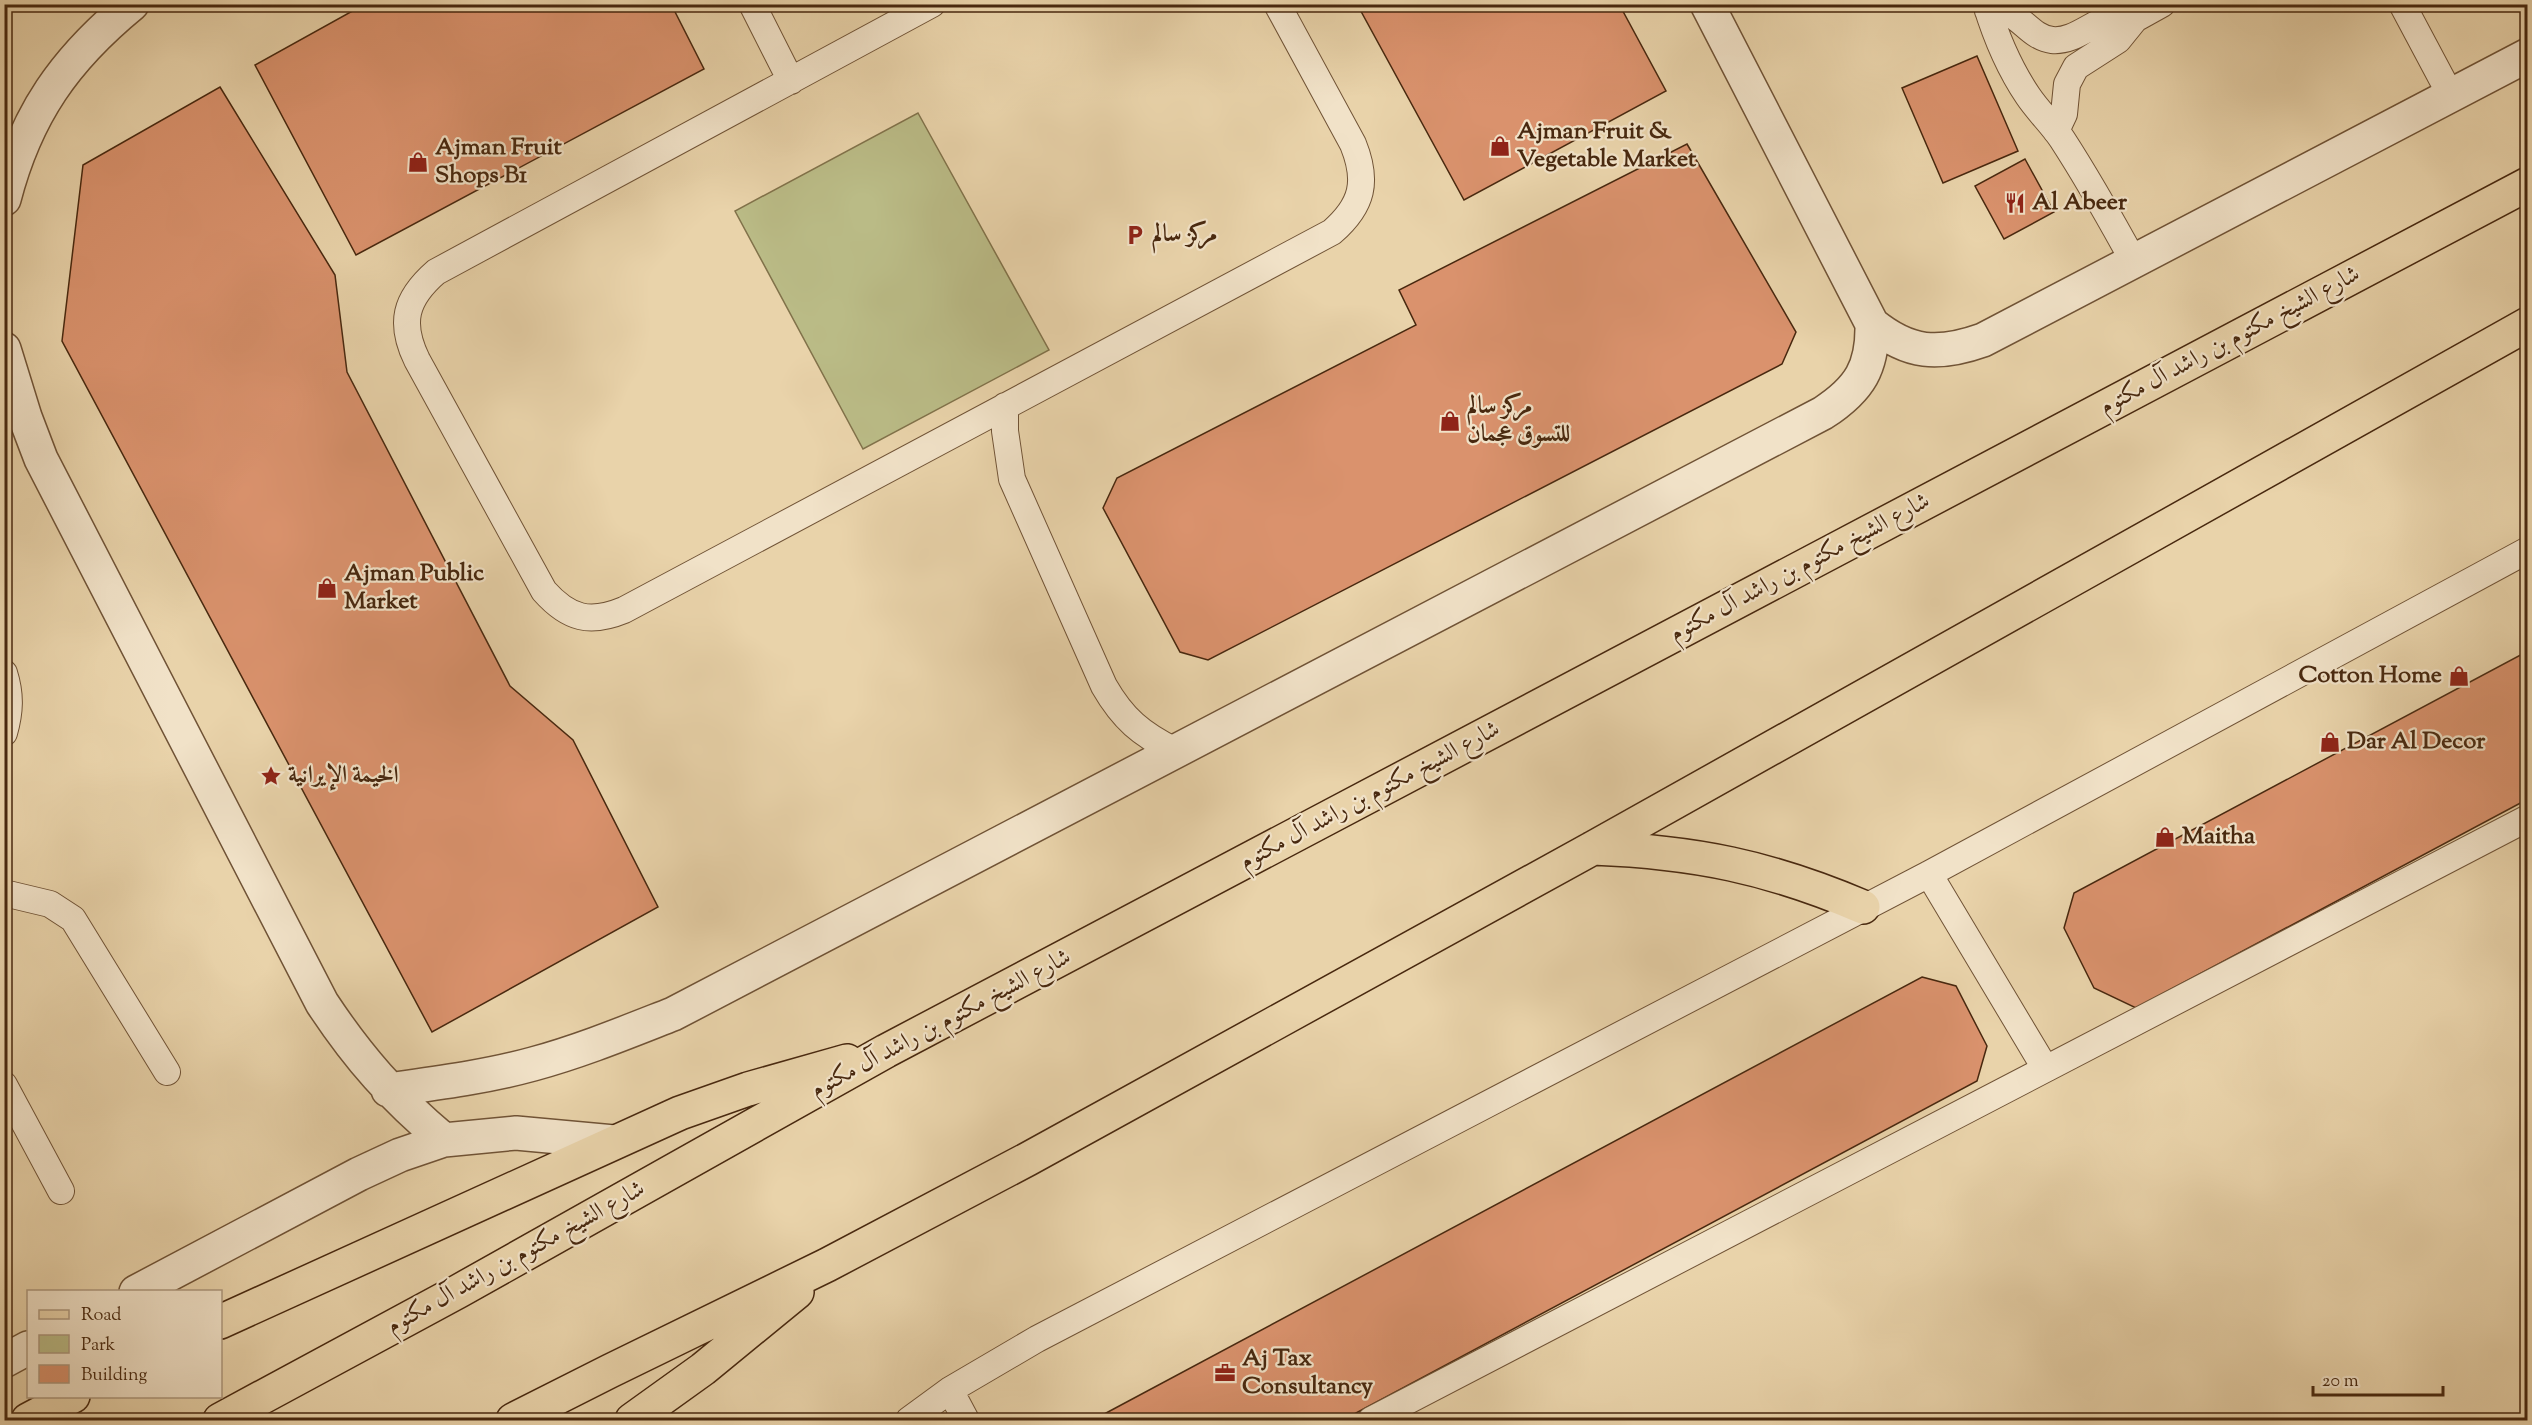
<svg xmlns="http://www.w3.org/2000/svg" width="2532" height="1425" font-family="'Sorts Mill Goudy',Amiri,serif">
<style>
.green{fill:#babb86;stroke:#81724a;stroke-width:1.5}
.building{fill:#da926d;stroke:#48280f;stroke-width:1.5}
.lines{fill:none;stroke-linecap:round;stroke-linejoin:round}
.lane-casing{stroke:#705336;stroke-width:28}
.street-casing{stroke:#705336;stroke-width:36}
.primary-casing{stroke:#48280f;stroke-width:36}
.lane{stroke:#f1e2c8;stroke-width:26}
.street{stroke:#f1e2c8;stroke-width:33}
.primary{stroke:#e9d3aa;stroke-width:33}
.labels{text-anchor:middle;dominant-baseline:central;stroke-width:4.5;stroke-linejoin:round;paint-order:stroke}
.poi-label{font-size:24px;font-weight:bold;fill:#48280f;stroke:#f1e2c8;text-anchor:start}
.street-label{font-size:24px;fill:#48280f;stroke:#f1e2c8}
</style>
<rect width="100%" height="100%" fill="#e9d3aa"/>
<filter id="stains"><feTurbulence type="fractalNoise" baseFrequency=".00333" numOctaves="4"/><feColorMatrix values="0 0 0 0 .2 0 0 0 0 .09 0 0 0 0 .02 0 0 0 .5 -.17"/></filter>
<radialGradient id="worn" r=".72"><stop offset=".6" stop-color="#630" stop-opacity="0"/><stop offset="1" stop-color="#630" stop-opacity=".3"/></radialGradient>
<path class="green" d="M918,113l131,237 -186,99 -128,-238z"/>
<path class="building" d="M365,4h306l33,65 -348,186 -101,-190z
M1357,4h262l47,87 -202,109z
M1977,56l41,95 -75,32 -41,-95z
M220,87l115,188 12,97 163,314 63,54 85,167 -226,125 -370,-691 21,-176z
M1687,144l109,188 -14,32 -574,296 -28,-8 -77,-144 14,-30 299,-153 -17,-35z
M2025,159l29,53 -50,27 -29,-53z
M2528,651v148l-392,209 -42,-20 -30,-60 10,-35z
M1922,977l34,9 31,60 -10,35 -634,339h-250z"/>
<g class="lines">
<g class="lane-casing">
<path id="lane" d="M752,4l39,77
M932,4l-496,268c-31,27 -37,51 -19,88l127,231c25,28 46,33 80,19l708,-378c31,-27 36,-51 21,-88l-76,-140
M1986,4c10,33 23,64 42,92 10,15 24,28 34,43 26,40 49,81 72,123
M2402,4l49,92
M1988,11c29,-7 38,26 64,29 21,2 37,-15 56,-21 8,-3 18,-2 27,0
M2056,131l8,-17 3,-30 9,-17 42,-27 17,-21 27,-15
M1005,406v25l7,48 92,207c19,33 37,48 71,65
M4,673c7,22 6,39 0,60
M1929,874l116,194
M4,893l46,11 23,15 94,153
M4,1085l57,106
M950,1390l16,30
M909,1420l41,-30 87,-51 892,-465 599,-324
M1371,1420l1157,-602"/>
</g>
<g class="street-casing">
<path id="street" d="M1707,4l165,320c37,30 66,32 111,16l545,-285
M4,199c22,-85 61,-140 128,-195
M4,349l21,68 16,42 281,544c37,56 71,94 122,137
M388,1090c49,-7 98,-13 145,-26 48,-13 94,-32 140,-50l1150,-601c37,-24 50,-46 49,-89
M136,1292l223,-118 41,-19 44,-15 72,-7 98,9
M4,1361l24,-13"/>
</g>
<g class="primary-casing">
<path id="primary" d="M1593,848c102,4 176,19 270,59
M220,1322l460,-209 68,-24 99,-28
M28,1420l45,-24
M220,1420l239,-129 427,-240 1642,-867
M513,1420l97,-49 217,-106 201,-106 565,-311 935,-524
M632,1420l71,-51 94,-77"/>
</g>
<use href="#lane" class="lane"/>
<use href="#street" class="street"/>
<use href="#primary" class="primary"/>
</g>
<defs>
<g id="shop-bare" transform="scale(1.62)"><path d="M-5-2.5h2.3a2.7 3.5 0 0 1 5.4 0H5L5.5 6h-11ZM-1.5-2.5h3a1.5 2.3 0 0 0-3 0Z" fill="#8f2418" stroke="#f1e2c8" stroke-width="2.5" paint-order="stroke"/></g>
<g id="restaurant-bare" transform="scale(1.62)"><path d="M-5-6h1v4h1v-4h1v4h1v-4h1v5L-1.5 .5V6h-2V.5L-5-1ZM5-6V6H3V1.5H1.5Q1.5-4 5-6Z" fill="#8f2418" stroke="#f1e2c8" stroke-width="2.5" paint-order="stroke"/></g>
<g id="parking-bare" transform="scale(1.62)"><path d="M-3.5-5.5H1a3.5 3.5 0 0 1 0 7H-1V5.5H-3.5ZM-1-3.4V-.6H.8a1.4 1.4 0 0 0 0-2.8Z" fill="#8f2418" stroke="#f1e2c8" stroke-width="2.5" paint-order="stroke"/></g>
<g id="sight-bare" transform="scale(1.62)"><path d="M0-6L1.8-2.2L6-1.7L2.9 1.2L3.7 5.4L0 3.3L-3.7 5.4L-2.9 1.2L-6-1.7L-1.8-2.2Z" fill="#8f2418" stroke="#f1e2c8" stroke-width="2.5" paint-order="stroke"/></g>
<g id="office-bare" transform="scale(1.62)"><path d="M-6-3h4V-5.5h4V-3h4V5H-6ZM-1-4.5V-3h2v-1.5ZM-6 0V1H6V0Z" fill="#8f2418" stroke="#f1e2c8" stroke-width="2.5" paint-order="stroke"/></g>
</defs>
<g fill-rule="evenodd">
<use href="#shop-bare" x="1500" y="146"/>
<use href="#shop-bare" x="418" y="162"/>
<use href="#restaurant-bare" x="2015" y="203"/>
<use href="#parking-bare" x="1135" y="235"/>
<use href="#shop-bare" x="1450" y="421"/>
<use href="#shop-bare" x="327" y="588"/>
<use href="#shop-bare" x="2459" y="676"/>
<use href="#shop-bare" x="2330" y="742"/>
<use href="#sight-bare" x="271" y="776"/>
<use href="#shop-bare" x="2165" y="837"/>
<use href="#office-bare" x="1225" y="1373"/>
</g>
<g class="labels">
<g class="poi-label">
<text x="1517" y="132">Ajman Fruit &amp;<tspan x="1517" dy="28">Vegetable Market</tspan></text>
<text x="435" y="148">Ajman Fruit<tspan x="435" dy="28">Shops B1</tspan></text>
<text x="2032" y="203">Al Abeer</text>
<text x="1152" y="235">مركز سالم</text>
<text x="1467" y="407">مركز سالم<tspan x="1467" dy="28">للتسوق عجمان</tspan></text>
<text x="344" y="574">Ajman Public<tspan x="344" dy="28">Market</tspan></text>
<text x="2442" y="676" text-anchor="end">Cotton Home</text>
<text x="2347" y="742">Dar Al Decor</text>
<text x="288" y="776">الخيمة الإيرانية</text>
<text x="2182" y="837">Maitha</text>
<text x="1242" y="1359">Aj Tax<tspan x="1242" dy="28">Consultancy</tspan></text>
</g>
<g class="street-label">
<text transform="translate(2230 341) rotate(-28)">شارع الشيخ مكتوم بن راشد آل مكتوم</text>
<text transform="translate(1800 568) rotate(-28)">شارع الشيخ مكتوم بن راشد آل مكتوم</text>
<text transform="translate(1370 796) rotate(-28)">شارع الشيخ مكتوم بن راشد آل مكتوم</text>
<text transform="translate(941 1024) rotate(-28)">شارع الشيخ مكتوم بن راشد آل مكتوم</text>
<text transform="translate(516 1258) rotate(-29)">شارع الشيخ مكتوم بن راشد آل مكتوم</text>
</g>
</g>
<rect width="2532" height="1425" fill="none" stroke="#e9d3aa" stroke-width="24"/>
<rect x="6" y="6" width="2520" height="1413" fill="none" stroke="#48280f" stroke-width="3"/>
<rect x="12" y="12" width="2508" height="1401" fill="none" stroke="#48280f" stroke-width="1.5"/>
<rect x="27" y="1290" width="195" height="108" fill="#f1e2c8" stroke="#ad987e" stroke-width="1.5"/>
<rect x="39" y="1310" width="30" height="9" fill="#e9d3aa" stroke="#ad987e" stroke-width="1.5"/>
<text x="81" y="1320" font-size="18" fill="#48280f">Road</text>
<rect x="39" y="1335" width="30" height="18" fill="#babb86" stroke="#ad987e" stroke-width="1.5"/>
<text x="81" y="1350" font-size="18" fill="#48280f">Park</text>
<rect x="39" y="1365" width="30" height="18" fill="#da926d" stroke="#ad987e" stroke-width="1.5"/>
<text x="81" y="1380" font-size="18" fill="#48280f">Building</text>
<path d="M2313 1386v9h130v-9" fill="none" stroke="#48280f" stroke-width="3"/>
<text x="2322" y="1386" font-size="18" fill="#48280f" stroke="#f1e2c8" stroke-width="4.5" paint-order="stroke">20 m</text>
<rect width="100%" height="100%" filter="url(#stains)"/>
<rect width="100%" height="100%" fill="url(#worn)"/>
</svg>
